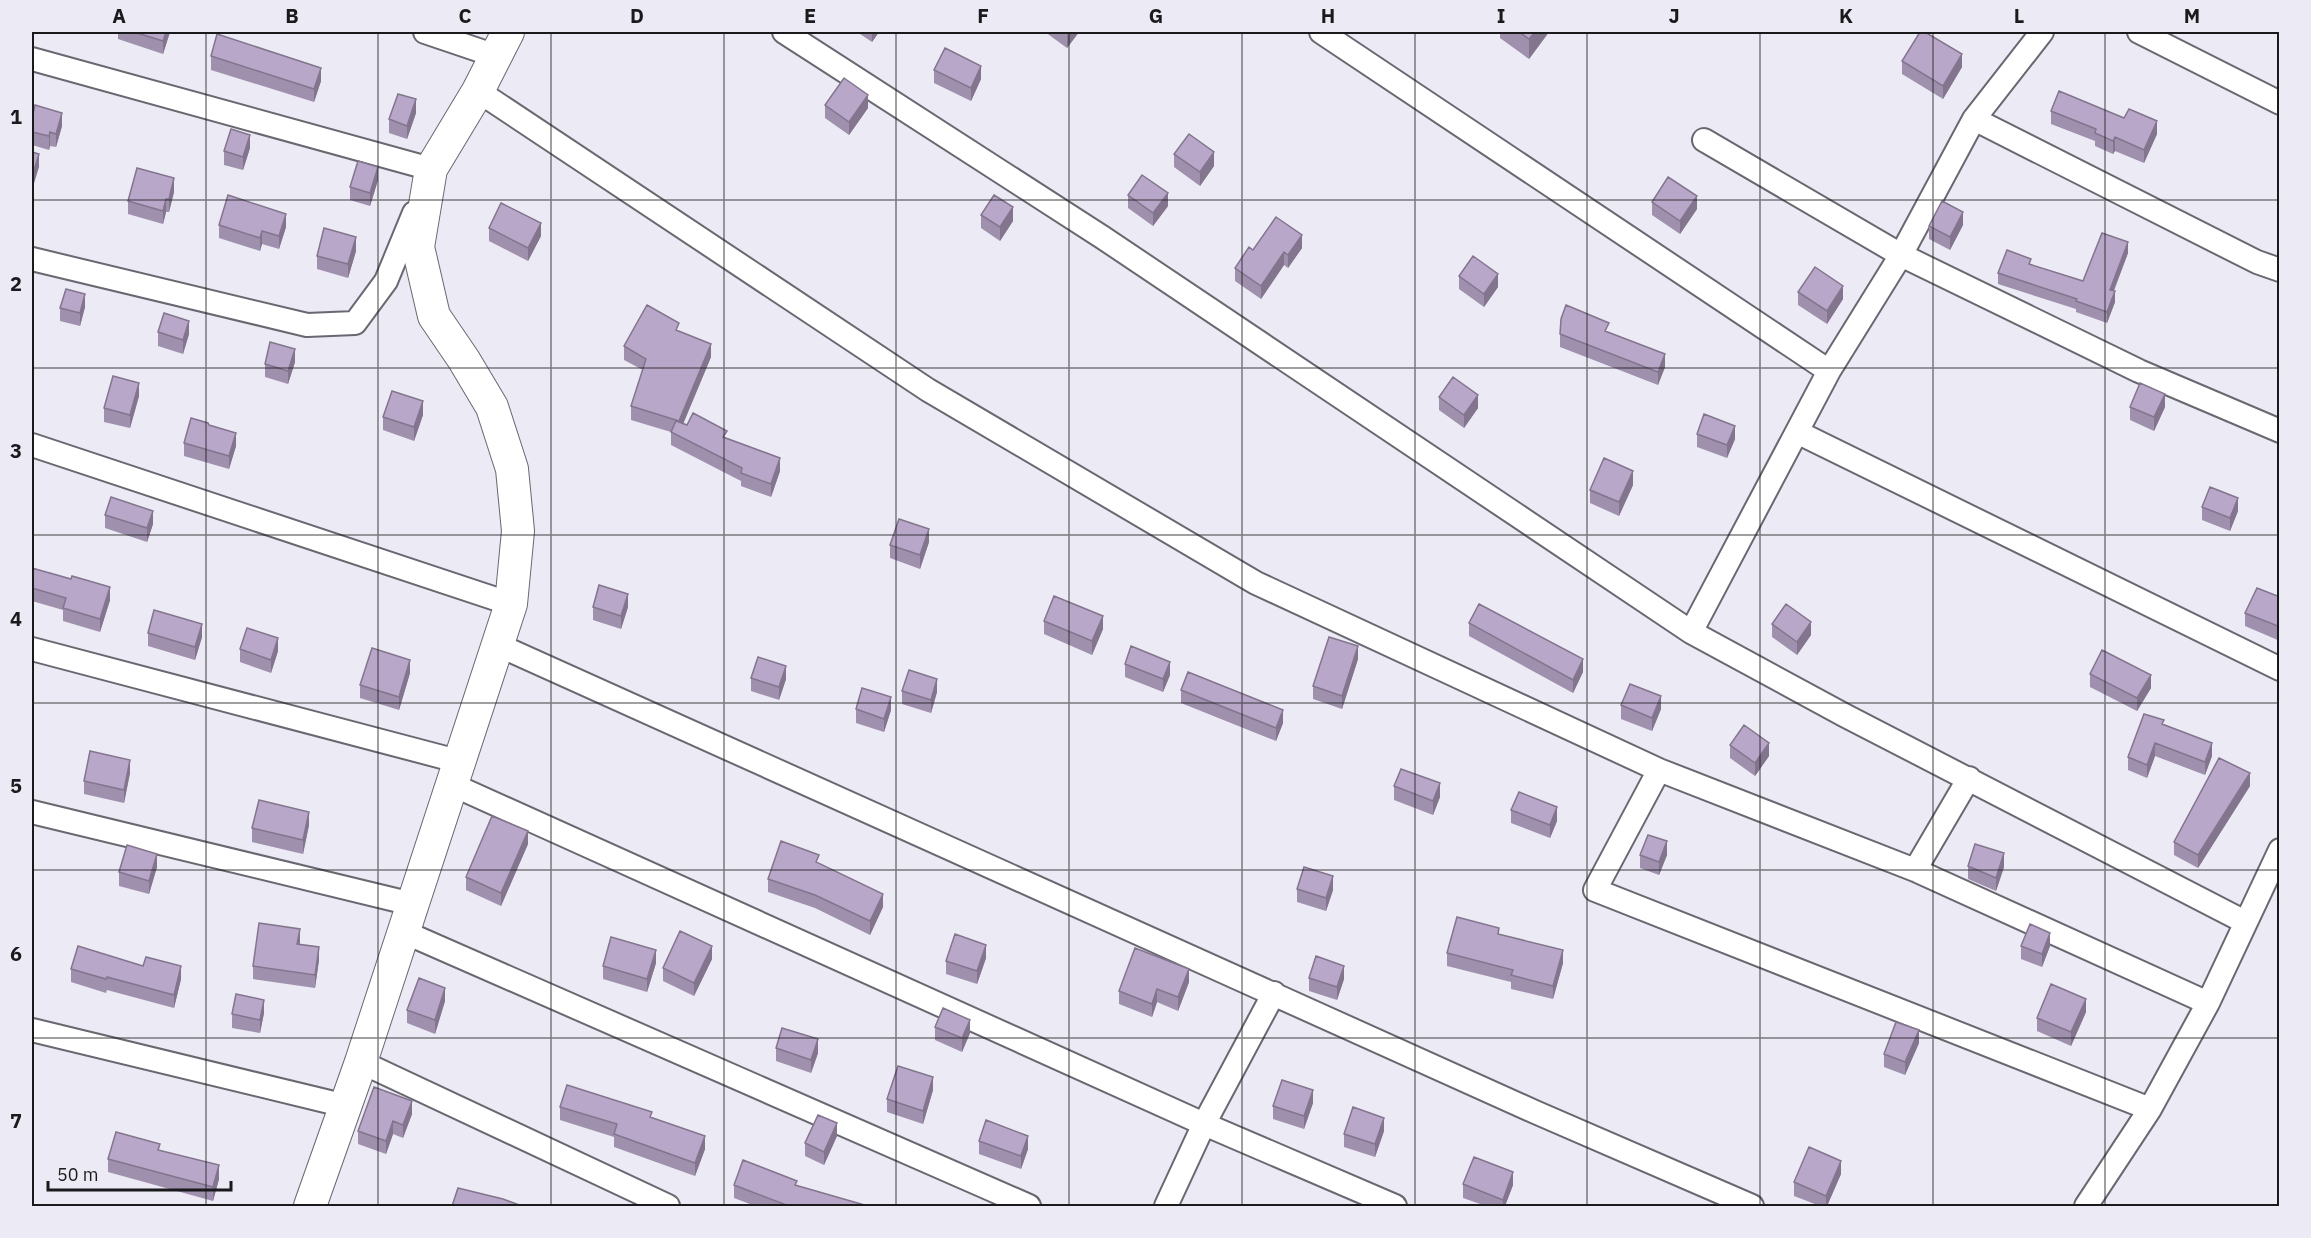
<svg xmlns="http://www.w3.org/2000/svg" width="2311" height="1238" font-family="'IBM Plex Sans',sans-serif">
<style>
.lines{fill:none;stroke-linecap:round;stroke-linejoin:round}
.street-casing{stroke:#696770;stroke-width:26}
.secondary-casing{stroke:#696770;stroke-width:34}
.street{stroke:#fff;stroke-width:22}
.secondary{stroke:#fff;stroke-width:32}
.wall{fill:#9f90ae}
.shaded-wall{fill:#82758d}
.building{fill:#b9a7ca;stroke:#82758d;stroke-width:1.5}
.grid{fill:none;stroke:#1a191c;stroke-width:1.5;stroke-opacity:0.55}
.neatline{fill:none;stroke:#1a191c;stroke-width:2}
.grid-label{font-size:20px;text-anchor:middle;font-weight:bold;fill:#1a191c}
</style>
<rect width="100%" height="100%" fill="#eceaf4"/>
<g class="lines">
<g class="street-casing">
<path id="street" d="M425,32l71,24
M784,32l318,205 589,395 153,83 401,207
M1321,32l508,339
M2139,32l141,71
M32,59l399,110 -5,13
M478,91l450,299 328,193 403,187 256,100 293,133
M1974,119l283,143 23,8
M1704,140l197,115 238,116 141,60
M32,259l275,66 48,-2 31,-42 28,-68
M1797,432l483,237
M32,445l479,159
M1691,632l138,-261 72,-116 73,-136 68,-87
M498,645l1037,467 217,94
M32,649l429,113
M1659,770l-64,120 555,219
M453,785l751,339 191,82
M32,812l380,92
M1915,870l54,-92
M404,932l625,274
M32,1030l314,76
M361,1062l307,144
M1166,1206l38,-82 70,-131
M2086,1206l64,-97 58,-106 72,-153"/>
</g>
<g class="secondary-casing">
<path id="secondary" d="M310,1206l51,-144 150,-458 7,-73 -6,-62 -20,-62 -28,-47 -30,-44 -16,-69 13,-78 47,-78 30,-59"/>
</g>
<use href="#street" class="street"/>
<use href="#secondary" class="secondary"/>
</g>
<path class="wall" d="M118,32h52l-7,22 -45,-15z
M857,32h22l-7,10z
M1045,32h34l-12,16z
M1500,32h49l-20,27 -29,-21z
M211,56l110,25 -7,21 -103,-32z
M1902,61l60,6 -19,32 -41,-25z
M934,70l47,9 -10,22 -37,-18z
M825,105l43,3 -19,27 -24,-17z
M2051,111l106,23 -13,29 -29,-12 -2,3 -18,-8v-5l-44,-17z
M416,113l-9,26 -18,-6v-14z
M32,118l30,8 -6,21 -6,-1 -1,4 -17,-5z
M250,148l-7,22 -19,-5v-14z
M1174,154l40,12 -14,20 -26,-19z
M378,180l-8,26 -20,-6v-13z
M174,192l-5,20h-3l-3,12 -35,-10v-13z
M1128,195l40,11 -15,20 -25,-18z
M1652,202l45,7 -17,25 -28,-19z
M981,215l32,6 -13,20 -19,-13z
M219,225l67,2 -7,22 -17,-5 -2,7 -41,-13z
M1963,225l-13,25 -21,-11v-13z
M489,228l52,8 -13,25 -39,-20z
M1302,248l-14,20 -4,-3 -23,34 -26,-18v-13l18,-18z
M356,251l-8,27 -31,-9v-13z
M2128,253l-14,38 1,11 -8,21 -31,-11v-3l-78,-25v-11l85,8z
M1459,276l39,11 -14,20 -25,-18z
M1798,292l45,7 -16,25 -29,-19z
M85,307l-5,19 -20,-5v-13z
M679,331l32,26 -28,66 44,16 53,32 -9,26 -30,-11v-5l-70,-36v-13l-40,-12v-14l12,-36 -19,-10v-14z
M158,332l31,2 -6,20 -25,-8z
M1609,332l56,35 -7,18 -98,-38v-13z
M295,362l-7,22 -23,-7v-13z
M139,396l-9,32 -26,-6v-14z
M1439,397l39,11 -14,20 -25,-18z
M2130,407h35l-11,24 -24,-11z
M423,415l-9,26 -31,-11v-13z
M209,425l27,21 -7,23 -45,-13v-13z
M1697,434l38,5 -8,19 -30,-11z
M1633,485l-14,31 -29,-13v-13z
M2202,507l36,4 -8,20 -28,-11z
M105,515l48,9 -6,18 -42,-14z
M929,542l-9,27 -30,-11v-13z
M32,568l78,32 -10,32 -37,-11v-11l-31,-9z
M2280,597v44l-35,-15v-13z
M593,607h35l-7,22 -28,-9z
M1044,621l59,8 -11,26 -48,-21z
M1469,623l114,49 -10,21 -104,-57z
M1772,624l39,11 -14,20 -25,-18z
M148,633l54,4 -7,23 -47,-14z
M240,649l38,2 -7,22 -31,-11z
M1358,659l-16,50 -29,-10v-13z
M1125,664l45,11 -7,17 -38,-15z
M410,673l-11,37 -39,-12v-13z
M2090,674l61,14 -14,23 -47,-24z
M751,678l35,1 -7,21 -28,-9z
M1181,690l102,33 -7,18 -95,-38z
M902,691l35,1 -6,21 -29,-9z
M1621,705l40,4 -9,22 -31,-12z
M856,709l35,1 -7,22 -28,-9z
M2164,724l48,32 -7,19 -50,-19 -8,22 -19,-8v-13z
M1730,745l39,11 -14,20 -25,-18z
M130,773l-6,30 -40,-9v-13z
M1394,786l46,11 -7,18 -39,-15z
M2250,786l-52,82 -24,-13v-13z
M1511,810l46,11 -7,17 -39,-15z
M309,825l-6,29 -51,-12v-14z
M528,844l-27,62 -35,-16v-13z
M1640,855h27l-8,20 -19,-7z
M819,863l64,44 -13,28 -55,-27 -47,-16v-13z
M1968,866l36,1 -8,24 -28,-12z
M157,867l-8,27 -30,-8v-14z
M1297,889l36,1 -7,21 -29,-9z
M1499,934l64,29 -10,36 -42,-10v-7l-64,-16v-13z
M300,942l-1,3 20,15 -4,28 -62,-9v-13z
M2021,946h29l-8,21 -21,-8z
M986,958l-9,26 -31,-10v-13z
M712,959l-18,37 -31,-15v-13z
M656,963l-9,29 -44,-13v-13z
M71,969l110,10 -7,29 -67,-18 -1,3 -35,-11z
M1309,978l35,1 -7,21 -28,-9z
M1189,982l-11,29 -21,-9 -5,15 -33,-13v-13z
M445,1001l-10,33 -28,-11v-13z
M2086,1012l-15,34 -34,-15v-13z
M264,1013l-4,20 -28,-5v-14z
M935,1027l35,6 -8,19 -27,-12z
M1919,1043l-14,32 -21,-8v-13z
M776,1048l42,5 -7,20 -35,-12z
M933,1090l-10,34 -36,-12v-13z
M1313,1103l-9,26 -31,-10v-13z
M560,1107l145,42 -10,27 -81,-29v-10l-54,-17z
M412,1114l-9,24 -10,-4 -7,20 -28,-10v-13z
M1384,1131l-9,26 -31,-10v-13z
M837,1136l-13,29 -19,-9v-13z
M979,1141l49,8 -7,20 -42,-15z
M160,1150l59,29 -6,22 -105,-29v-13z
M1841,1174l-14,32h-7l-26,-10v-14z
M1463,1184l50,1 -8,21h-19l-23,-8z
M734,1185l63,1 71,20h-113l-21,-8z"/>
<path class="shaded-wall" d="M166,32h4l-7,22v-13z
M872,32h7l-7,10z
M1070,32h9l-12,16v-13z
M1535,32h14l-20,27v-20z
M1962,54v13l-19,32v-13z
M981,66v13l-10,22v-13z
M321,68v13l-7,21v-13z
M868,95v13l-19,27v-13z
M416,99v14l-9,26v-13z
M62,113v13l-6,21v-13z
M2157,121v13l-13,29v-13z
M50,132v14l-1,4v-14z
M250,135v13l-7,22v-13z
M2115,137v14l-2,3v-13z
M1214,152v14l-14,20v-14z
M39,154v13l-7,23v-13z
M378,167v13l-8,26v-13z
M174,178v14l-5,20v-13z
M1168,193v13l-15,20v-13z
M1697,196v13l-17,25v-13z
M166,199v13l-3,12v-13z
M1013,207v14l-13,20v-14z
M1963,212v13l-13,25v-13z
M286,214v13l-7,22v-13z
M541,223v13l-13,25v-13z
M262,231v13l-2,7v-13z
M1302,235v13l-14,20v-13z
M356,237v14l-8,27v-14z
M2128,242v11l-18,47v-10z
M1284,252v13l-23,34v-13z
M1498,274v13l-14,20v-13z
M1843,286v13l-16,25v-13z
M2115,291v11l-8,21v-11z
M85,294v13l-5,19v-13z
M189,321v13l-6,20v-14z
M711,344v13l-32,77v-13z
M295,349v13l-7,22v-13z
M1665,354v13l-7,18v-13z
M139,383v13l-9,32v-13z
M2165,394v13l-11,24v-14z
M1478,395v13l-14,20v-13z
M423,401v14l-9,26v-14z
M1735,426v13l-8,19v-13z
M236,433v13l-7,23v-13z
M780,458v13l-9,26v-13z
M1633,471v14l-14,31v-14z
M2238,498v13l-8,20v-13z
M153,511v13l-6,18v-14z
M929,529v13l-9,27v-14z
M110,587v13l-10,32v-13z
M628,594v13l-7,22v-13z
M1103,616v13l-11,26v-14z
M1811,622v13l-14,20v-13z
M202,624v13l-7,23v-13z
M278,638v13l-7,22v-13z
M1358,646v13l-16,50v-13z
M1583,659v13l-10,21v-13z
M410,660v13l-11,37v-13z
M1170,662v13l-7,17v-13z
M786,666v13l-7,21v-13z
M2151,675v13l-14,23v-13z
M937,679v13l-6,21v-13z
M1661,696v13l-9,22v-13z
M891,697v13l-7,22v-13z
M1283,710v13l-7,18v-13z
M1769,743v13l-14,20v-13z
M2155,743v13l-8,22v-13z
M2212,743v13l-7,19v-13z
M130,760v13l-6,30v-13z
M2250,773v13l-52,82v-13z
M1440,783v14l-7,18v-14z
M1557,807v14l-7,17v-13z
M309,812v13l-6,29v-14z
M528,831v13l-27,62v-13z
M1667,841v14l-8,20v-13z
M2004,853v14l-8,24v-13z
M157,854v13l-8,27v-13z
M1333,876v14l-7,21v-13z
M883,894v13l-13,28v-14z
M300,929v13l-3,16v-14z
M2050,933v13l-8,21v-13z
M986,945v13l-9,26v-13z
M712,946v13l-18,37v-13z
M319,947v13l-4,28v-13z
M656,950v13l-9,29v-13z
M1563,950v13l-10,36v-13z
M181,966v13l-7,29v-13z
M1344,966v13l-7,21v-13z
M1189,969v13l-11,29v-14z
M445,988v13l-10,33v-14z
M1157,989v13l-5,15v-13z
M2086,999v13l-15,34v-14z
M264,1000v13l-4,20v-13z
M970,1020v13l-8,19v-14z
M1919,1030v13l-14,32v-13z
M818,1039v14l-7,20v-13z
M933,1077v13l-10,34v-13z
M1313,1090v13l-9,26v-13z
M412,1101v13l-9,24v-13z
M1384,1118v13l-9,26v-13z
M393,1121v13l-7,20v-13z
M837,1123v13l-13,29v-13z
M705,1136v13l-10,27v-13z
M1028,1136v13l-7,20v-13z
M1841,1161v13l-14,32h-1v-10z
M219,1165v14l-6,22v-14z
M1513,1172v13l-8,21h-2v-6z"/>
<path class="building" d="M134,32h32l-3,9z
M1519,32h16l-6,7z
M1920,32h5l37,22 -19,32 -41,-25z
M217,34l104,34 -7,21 -103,-33z
M945,48l36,18 -10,22 -37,-18z
M844,78l24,17 -19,27 -24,-17z
M2059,91l65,27 5,-9 28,12 -13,29 -29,-13 -2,4 -18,-8 1,-4 -45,-18z
M398,94l18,5 -9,27 -18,-7z
M35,105l27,8 -6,21 -6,-2 -1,4 -17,-4v-14z
M231,129l19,6 -7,22 -19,-6z
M1189,134l25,18 -14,20 -26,-18z
M32,152l7,2 -7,23z
M358,161l20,6 -8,26 -20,-6z
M137,168l37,10 -5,21h-3l-3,12 -35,-10z
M1142,175l26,18 -15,20 -25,-18z
M1668,177l29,19 -17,25 -28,-19z
M228,195l58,19 -7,22 -17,-5 -2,7 -41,-13z
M994,195l19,12 -13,20 -19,-12z
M1942,201l21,11 -13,25 -21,-11z
M501,203l40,20 -13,25 -39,-20z
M1276,217l26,18 -14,20 -4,-3 -23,34 -26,-18 14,-21 4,3z
M324,228l32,9 -8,27 -31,-8z
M2102,233l26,9 -18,48 5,1 -8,21 -31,-11 1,-2 -79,-26 9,-23 24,9 -2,5 54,17z
M1473,256l25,18 -14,20 -25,-18z
M1815,267l28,19 -16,25 -29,-19z
M66,289l19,5 -5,19 -20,-5z
M647,305l32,18 -3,7 35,14 -32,77 -48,-15 15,-47 -22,-13z
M1566,305l43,18 -4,8 60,23 -7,18 -98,-38 1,-15z
M164,313l25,8 -6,19 -25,-8z
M270,342l25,7 -7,22 -23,-7z
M113,376l26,7 -9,32 -26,-7z
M1453,377l25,18 -14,20 -25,-18z
M2140,383l25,11 -11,23 -24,-10z
M392,391l31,10 -9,26 -31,-10z
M693,413l34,18 -4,6 57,21 -9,26 -30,-11 1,-5 -71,-36 5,-11 11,4z
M1704,414l31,12 -8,19 -30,-11z
M191,418l17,5 1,2 27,8 -7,23 -45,-13z
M1604,458l29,13 -14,31 -29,-12z
M2210,487l28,11 -8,20 -28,-11z
M111,497l42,14 -6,17 -42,-13z
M899,519l30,10 -9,26 -30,-10z
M32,568l39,11 1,-3 38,11 -10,32 -37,-11 3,-10 -34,-10z
M599,585l29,9 -7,22 -28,-9z
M2257,588l23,9v30l-35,-14z
M1054,596l49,20 -11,25 -48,-20z
M1479,604l104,55 -10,21 -104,-57z
M1786,604l25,18 -14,20 -25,-18z
M154,610l48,14 -7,23 -47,-14z
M247,628l31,10 -7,22 -31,-11z
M1329,637l29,9 -16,50 -29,-10z
M1131,646l39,16 -7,17 -38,-15z
M372,648l38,12 -11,37 -39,-12z
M2102,650l49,25 -14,23 -47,-24z
M758,657l28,9 -7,21 -28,-9z
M909,670l28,9 -6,21 -29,-9z
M1188,672l95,38 -7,18 -95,-38z
M1630,684l31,12 -9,22 -31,-13z
M862,688l29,9 -7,22 -28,-10z
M2144,714l20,6 -2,4 50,19 -7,19 -50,-19 -8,22 -19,-8z
M1744,725l25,18 -14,20 -25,-18z
M90,751l40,9 -6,30 -40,-9z
M2219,758l31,15 -52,82 -24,-13z
M1401,769l39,14 -7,18 -39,-15z
M1519,792l38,15 -7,18 -39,-15z
M259,800l50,12 -6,28 -51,-12z
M492,816l36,15 -27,62 -35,-16z
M1648,835l19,6 -8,21 -19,-7z
M781,841l38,14 -3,7 67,32 -13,27 -55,-26 -47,-16z
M1975,844l29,9 -8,25 -28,-12z
M127,845l30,9 -8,27 -30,-9z
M1304,867l29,9 -7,22 -29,-9z
M1457,917l42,11 -1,6 65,16 -10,36 -42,-11 2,-5 -66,-17z
M259,923l41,6 -3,15 22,3 -4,28 -62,-9z
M2030,924l20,9 -8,21 -21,-8z
M680,931l32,15 -18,37 -31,-15z
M955,934l31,11 -9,26 -31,-10z
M611,937l45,13 -9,29 -44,-13z
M78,946l65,20 3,-9 35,9 -7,29 -67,-18 -1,2 -35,-10z
M1135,948l54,21 -11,28 -21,-8 -5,15 -33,-13z
M1316,956l28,10 -7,21 -28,-9z
M419,978l26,10 -10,32 -28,-10z
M2051,984l35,15 -15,33 -34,-14z
M236,994l28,6 -4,20 -28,-6z
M943,1008l27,12 -8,18 -27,-11z
M1896,1022l23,8 -14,32 -21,-8z
M782,1028l36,11 -7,21 -35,-12z
M898,1066l35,11 -10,34 -36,-12z
M1282,1080l31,10 -9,26 -31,-10z
M567,1085l85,27 -2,5 55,19 -10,27 -81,-29 3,-10 -57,-17z
M374,1087l38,14 -9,24 -10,-4 -7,20 -28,-10z
M1353,1107l31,11 -9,26 -31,-10z
M818,1115l19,8 -13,29 -19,-9z
M986,1120l42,16 -7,20 -42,-15z
M116,1132l44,12 -2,6 61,15 -6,22 -105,-28z
M1809,1147l32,14 -15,35 -32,-14z
M1474,1157l39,15 -10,28 -40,-16z
M743,1160l54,21 -2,4 73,21h-79l-55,-21z
M458,1188l45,11 19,7h-70z"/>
<path class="grid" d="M206,32v1174M378,32v1174M551,32v1174M724,32v1174M896,32v1174M1069,32v1174M1242,32v1174M1415,32v1174M1587,32v1174M1760,32v1174M1933,32v1174M2105,32v1174M32,200h2248M32,368h2248M32,535h2248M32,703h2248M32,870h2248M32,1038h2248"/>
<rect width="2311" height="1238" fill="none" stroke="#eceaf4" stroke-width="66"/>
<path d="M48 1181v9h183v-9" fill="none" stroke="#1a191c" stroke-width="3"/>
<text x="57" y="1181" font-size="18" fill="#1a191c" stroke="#eceaf4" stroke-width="4.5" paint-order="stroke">50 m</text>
<rect x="33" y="33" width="2245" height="1172" class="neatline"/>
<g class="grid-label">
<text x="119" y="23">A</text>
<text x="292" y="23">B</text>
<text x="465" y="23">C</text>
<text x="637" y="23">D</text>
<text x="810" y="23">E</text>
<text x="983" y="23">F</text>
<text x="1156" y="23">G</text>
<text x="1328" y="23">H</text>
<text x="1501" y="23">I</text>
<text x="1674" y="23">J</text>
<text x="1846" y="23">K</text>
<text x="2019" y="23">L</text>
<text x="2192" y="23">M</text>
<text x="16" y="124">1</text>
<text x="16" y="291">2</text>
<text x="16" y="458">3</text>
<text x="16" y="626">4</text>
<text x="16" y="793">5</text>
<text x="16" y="961">6</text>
<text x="16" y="1128">7</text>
</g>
</svg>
